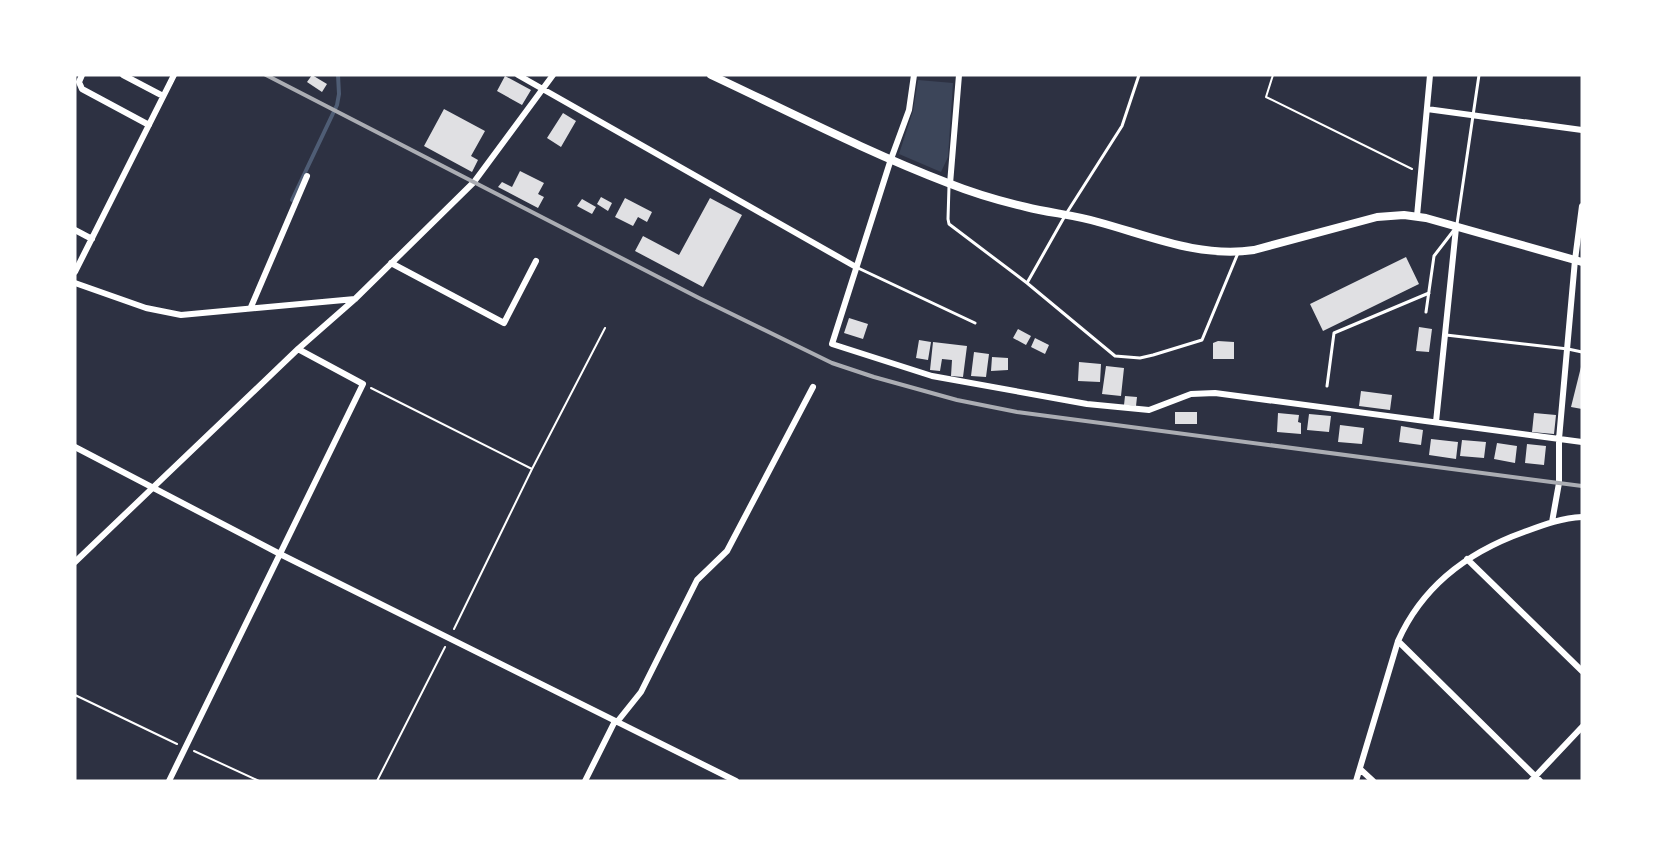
<svg xmlns="http://www.w3.org/2000/svg" width="1657" height="856" font-family="'Space Grotesk',sans-serif">
<style>
.green{fill:#3c4559}
.lines{fill:none;stroke-linecap:round;stroke-linejoin:round}
.stream{stroke:#4f5d75;stroke-width:4}
.building{fill:#e0e0e3}
.path{stroke:#fff;stroke-width:2}
.service{stroke:#fff;stroke-width:3}
.minor{stroke:#fff;stroke-width:6}
.tertiary{stroke:#fff;stroke-width:8}
.rail{stroke:#abadb3;stroke-width:4}
</style>
<rect width="100%" height="100%" fill="#2d3142"/>
<path class="green" d="M918,80l35,3 -5,74 -7,15 -42,-18 14,-43z"/>
<g class="lines">
<path class="stream" d="M292,200l45,-95 2,-11 -1,-19"/>
</g>
<path class="building" d="M312,75l15,9 -5,8 -15,-10z
M505,76l26,14 -9,15 -25,-14z
M444,109l41,22 -14,25 7,4 -6,12 -48,-26z
M563,113l13,8 -15,26 -14,-9z
M520,171l24,12 -6,11 6,3 -6,11 -40,-21 4,-5 10,5z
M601,197l11,6 -4,8 -11,-7z
M625,198l27,14 -5,10 -9,-5 -5,9 -18,-9z
M710,198l32,17 -39,72 -68,-36 8,-15 36,19z
M582,199l14,8 -4,7 -15,-8z
M1406,257l13,27 -96,47 -13,-27z
M849,318l19,6 -5,15 -19,-6z
M1419,327l13,2 -3,23 -13,-1z
M1018,329l13,7 -5,9 -13,-7z
M1035,338l14,7 -4,9 -14,-7z
M919,340l12,2 -3,18 -12,-2z
M1218,341l16,1v17h-21v-16z
M933,342l34,4 -4,31 -12,-1 1,-16 -10,-1 -2,12 -10,-1z
M974,352l15,2 -3,23 -15,-1z
M992,357l16,1v12l-17,1z
M1079,362l22,2 -1,18 -22,-1z
M1106,366l18,2 -3,28 -19,-2z
M1581,367h1v42l-11,-2z
M1361,391l31,4 -2,15 -31,-4z
M1125,396l12,1 -1,9 -12,-1z
M1175,412h22v12h-22z
M1278,413l21,2 -1,7 3,1v11l-24,-2z
M1534,413l22,2 -2,19 -22,-2z
M1309,414l22,2 -2,16 -22,-2z
M1340,425l24,3 -2,16 -24,-2z
M1401,426l22,4 -2,15 -22,-3z
M1431,439l27,3 -2,17 -27,-4z
M1462,440l24,2 -2,16 -24,-2z
M1497,443l20,3 -2,17 -21,-4z
M1527,444l19,2 -2,19 -19,-2z"/>
<g class="lines">
<path class="path" d="M1273,75l-7,22 146,72
M371,388l161,81
M454,629l78,-160 73,-141
M75,695l102,49
M194,751l65,30
M377,781l68,-134"/>
<path class="service" d="M949,186l-1,33 1,5 78,59 88,73 25,2 13,-3 49,-15 36,-87
M1457,224l22,-149
M858,268l117,55
M1027,283l39,-69 56,-88 17,-51
M1426,312l8,-56 20,-26
M1446,335l122,14 14,3
M1327,386l7,-53 95,-40"/>
<path class="minor" d="M82,75l-3,7 3,7 67,36
M123,75l40,21
M518,75l338,192
M914,75l-5,35 -18,49 -59,185 100,32 155,28 62,6 42,-16 24,-1 367,49
M1427,109l155,21
M950,184l9,-109
M1417,216l13,-141
M75,230l17,9
M391,263l113,60 32,-62
M75,272l99,-197
M75,283l71,25 35,7 174,-16
M251,307l56,-131
M1436,422l20,-194
M75,447l205,107 456,227
M1552,522l7,-39v-44l16,-179 7,-54
M1467,559l115,112
M75,562l223,-213 57,-50 119,-117 79,-107
M1398,641l142,140
M617,722l24,-30 56,-112 30,-29 86,-164
M1360,769l13,12
M169,781l194,-397 -65,-35
M585,781l30,-60
M1356,781l42,-140c24,-54 70,-89 126,-109 19,-7 37,-14 58,-15
M1531,781l51,-54"/>
<path class="tertiary" d="M711,75c79,37 156,77 237,108 25,10 52,18 78,24 24,6 48,8 72,15 52,14 101,36 156,28l123,-33 27,-2 22,3 156,44"/>
<path class="rail" d="M266,75l433,223 133,65 42,14 83,23 60,12 565,74"/>
</g>
<rect width="1657" height="856" fill="none" stroke="#ffffff" stroke-width="153"/>
</svg>
